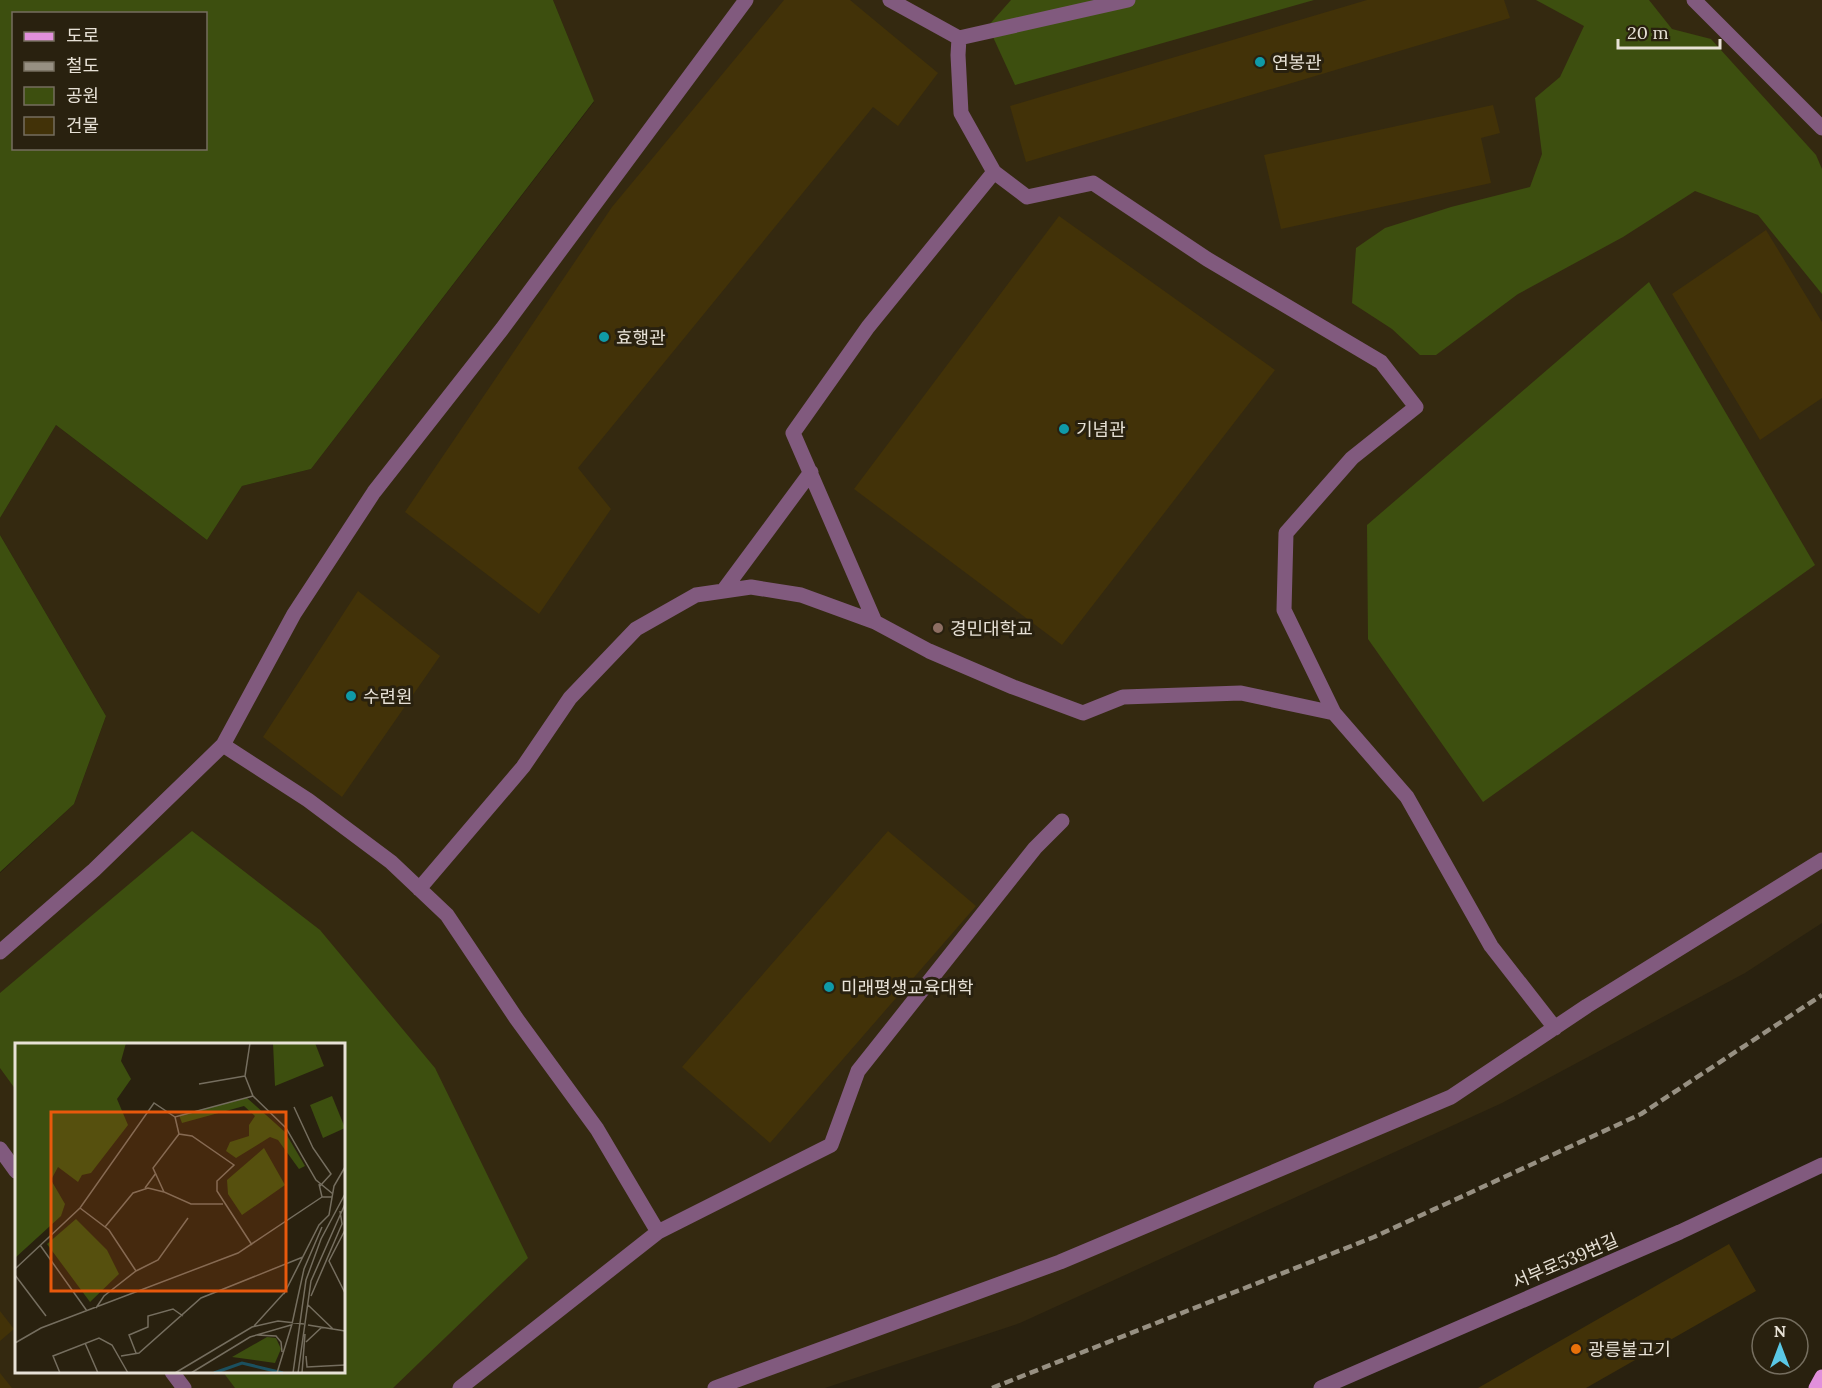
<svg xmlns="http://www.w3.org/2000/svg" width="1822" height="1388" font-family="Lora,'Noto Sans KR',serif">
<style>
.built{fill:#342910;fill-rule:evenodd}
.green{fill:#3d4f0f;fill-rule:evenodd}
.building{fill:#423208}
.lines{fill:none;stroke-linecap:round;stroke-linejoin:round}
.minor{stroke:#815a7e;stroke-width:15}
.major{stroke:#e190db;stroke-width:15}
.rail{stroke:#979082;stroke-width:4.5;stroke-dasharray:9 4.5;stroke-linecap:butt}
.culture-dot{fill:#0f9aa8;stroke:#29210f;stroke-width:2}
.education-dot{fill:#8d6e63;stroke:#29210f;stroke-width:2}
.food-dot{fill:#e8710a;stroke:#29210f;stroke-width:2}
.labels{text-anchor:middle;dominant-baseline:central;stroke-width:6;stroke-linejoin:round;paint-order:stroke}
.poi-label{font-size:18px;fill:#e7e1d6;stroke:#29210f;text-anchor:start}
.street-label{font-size:18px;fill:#e7e1d6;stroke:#29210f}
.inset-river{fill:none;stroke:#1b505f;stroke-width:3}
.inset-road{fill:none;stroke:#756e5f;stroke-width:1.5}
.view{fill:#e8590c;fill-opacity:0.15;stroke:#e8590c;stroke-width:3}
.inset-edge{fill:none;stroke:#e7e1d6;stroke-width:3}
</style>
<rect width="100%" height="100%" fill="#29210f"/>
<path class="built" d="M553,0h1269v923l-77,50 -243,130 -482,220 -195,65h-825v-515l74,-69 32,-88 -106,-181v-17l56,-93 151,115 35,-54 69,-17 283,-367zM16,1044h328v328h-328z"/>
<path class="green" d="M0,0h553l41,101 -283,368 -69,17 -35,54 -151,-115 -56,93zM14,14h192v134h-192z
M1011,0h303l-299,85 -27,-59z
M1536,0h113l23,29 39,10 105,116 6,14v125l-64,-79 -63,-24 -72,46 -105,57 -82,61h-16l-28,-26 -40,-26 4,-55 29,-20 66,-21 79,-20 12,-33 -7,-56 25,-21 24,-51z
M1649,282l166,283 -332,237 -115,-163 -1,-114z
M0,535l106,181 -32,88 -74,68z
M192,831l128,99 115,138 93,190 -135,130h-158l-12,-16h121v-328h-328v46l-16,-22v-75z"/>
<path class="building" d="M784,0h66l88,73 -40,53 -25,-19 -295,361 33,41 -72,105 -134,-102 207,-305z
M1367,0h137l6,18 -484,144 -16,-56z
M1493,105l7,28 -19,5 10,45 -210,46 -17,-74z
M1059,216l216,154 -213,275 -208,-156z
M1766,230l56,92v76l-62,42 -88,-146z
M358,591l82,65 -98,141 -79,-60z
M888,831l88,75 -206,237 -88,-76z
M1729,1244l27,47 -170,97h-108z
M0,1311l14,18 -14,12z
M0,1373l12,15h-12z"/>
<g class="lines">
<path class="minor" d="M890,0l69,38 169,-38
M1694,0l128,128
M959,38l-1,17 3,58 33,59 33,25 66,-14 114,76 174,103 35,45 -64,51 -66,75 -2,77 50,103 73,84 84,149 64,82
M994,172l-126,155 -75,106 82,189 54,29 84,36 70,26 40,-16 118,-4 93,20
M723,591l88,-119
M223,745l85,55 83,62 56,53 69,103 81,111 61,103
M419,889l104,-122 47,-69 66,-69 60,-34 55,-8 50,8 74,27
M0,952l94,-82 129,-125 71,-131 80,-122 128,-163 244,-329
M0,1149l16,22
M172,1372l12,16
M460,1388l198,-156 173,-87 27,-74 177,-223 27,-27
M715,1388l345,-126 391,-165 136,-91 235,-146
M1321,1388l359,-156 142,-67"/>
<path class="major" d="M1816,1388l6,-11"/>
<path class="rail" d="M992,1388l382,-151 267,-123 181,-119"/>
</g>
<g class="culture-dot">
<circle cx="1260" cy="62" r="6"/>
<circle cx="604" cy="337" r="6"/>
<circle cx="1064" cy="429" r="6"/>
<circle cx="351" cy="696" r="6"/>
<circle cx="829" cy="987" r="6"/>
</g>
<circle class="education-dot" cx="938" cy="628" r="6"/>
<circle class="food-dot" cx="1576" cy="1349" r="6"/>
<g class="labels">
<g class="poi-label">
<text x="1272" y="62">연봉관</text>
<text x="616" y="337">효행관</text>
<text x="1076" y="429">기념관</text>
<text x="950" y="628">경민대학교</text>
<text x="363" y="696">수련원</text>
<text x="841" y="987">미래평생교육대학</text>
<text x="1588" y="1349">광릉불고기</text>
</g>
<g class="street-label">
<text transform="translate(1565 1261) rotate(-23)">서부로539번길</text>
</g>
</g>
<g transform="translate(15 1043)">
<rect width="330" height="330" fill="#29210f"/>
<path d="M0,0h111l-5,18 10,18 -14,20 11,26 -37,48 -9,2 -4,7 -20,-15 -7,13 14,24 -4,12 -46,42zM258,0h42l9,23 -49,20zM317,53l13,32 -22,10 -13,-33zM232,55l38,34 20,34 -6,3 -21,-29 -8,-3 -34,21 -10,-7 4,-9 19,-6v-11l6,-9 -11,-10 -62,17 -3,-8zM249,105l21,37 -43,30 -14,-21 -1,-14zM61,176l31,31 12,24 -29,28 -43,-58zM252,294l9,1 5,11 -6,14 -43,-6z" fill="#3d4f0f"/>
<path class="inset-river" d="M199,330l28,-10 41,10"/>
<path class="inset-road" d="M235,0l-5,33 8,20 33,32 30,52 17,14M184,41l46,-8M279,64l19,41 18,26 -11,12M160,74l4,17 13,2 42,29 -17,16v10l35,54M164,91l-26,34 11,24 27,12h32M304,141l3,13h10M130,145l11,-15M65,165l29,22 27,41M90,184l28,-34 15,-5 16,4M330,187l-16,31 16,32M25,202l47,66M0,226l65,-61 74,-105 21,14 78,-21M0,232l31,41M269,251l35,-69 10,-10 5,-29 11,-19M296,253l31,-72 -2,-13M293,262l25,24M81,265l8,-12 32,-25 22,-11 30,-42M277,281l12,-55 18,-42M293,282l37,6M239,283l30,-33M242,292l19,1 5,6 1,10M291,299l16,-15M0,300l26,-15 197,-75 84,-56M70,300l13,30M121,310l-7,-18 19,-8v-11l25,-7 10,7M106,313l18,-3 62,-55 102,-41M291,313l1,11 38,-2M10,330h19M45,330l-7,-17 46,-18 13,7 16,28M160,330l77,-46 26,-6 26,3M176,330l59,-36 41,-12M262,330l15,-49M278,330l13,-93 15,-41 24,-45M283,330l13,-92 34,-77M287,330l3,-39"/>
<path class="view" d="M36,69h235v179h-235z"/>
<rect width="330" height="330" class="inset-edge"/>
</g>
<rect x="12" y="12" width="195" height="138" fill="#29210f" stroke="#756e5f" stroke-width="1.5"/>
<rect x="24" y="32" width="30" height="9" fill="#e190db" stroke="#756e5f" stroke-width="1.5"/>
<text x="66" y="42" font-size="18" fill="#e7e1d6">도로</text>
<rect x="24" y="62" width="30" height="9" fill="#979082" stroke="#756e5f" stroke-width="1.5"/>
<text x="66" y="72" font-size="18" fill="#e7e1d6">철도</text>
<rect x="24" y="87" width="30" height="18" fill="#3d4f0f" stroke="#756e5f" stroke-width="1.5"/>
<text x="66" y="102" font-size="18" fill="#e7e1d6">공원</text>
<rect x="24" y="117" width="30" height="18" fill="#423208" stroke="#756e5f" stroke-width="1.5"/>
<text x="66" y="132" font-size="18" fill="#e7e1d6">건물</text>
<g transform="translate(1780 1346)"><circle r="28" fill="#29210f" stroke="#756e5f" stroke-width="1.5"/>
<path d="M0-4.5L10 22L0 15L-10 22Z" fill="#5ac8e6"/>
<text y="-9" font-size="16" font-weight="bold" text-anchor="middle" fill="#e7e1d6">N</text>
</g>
<path d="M1618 39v9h102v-9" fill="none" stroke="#e7e1d6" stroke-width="3"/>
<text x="1627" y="39" font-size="18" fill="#e7e1d6" stroke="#29210f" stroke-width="4.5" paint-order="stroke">20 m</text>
</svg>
